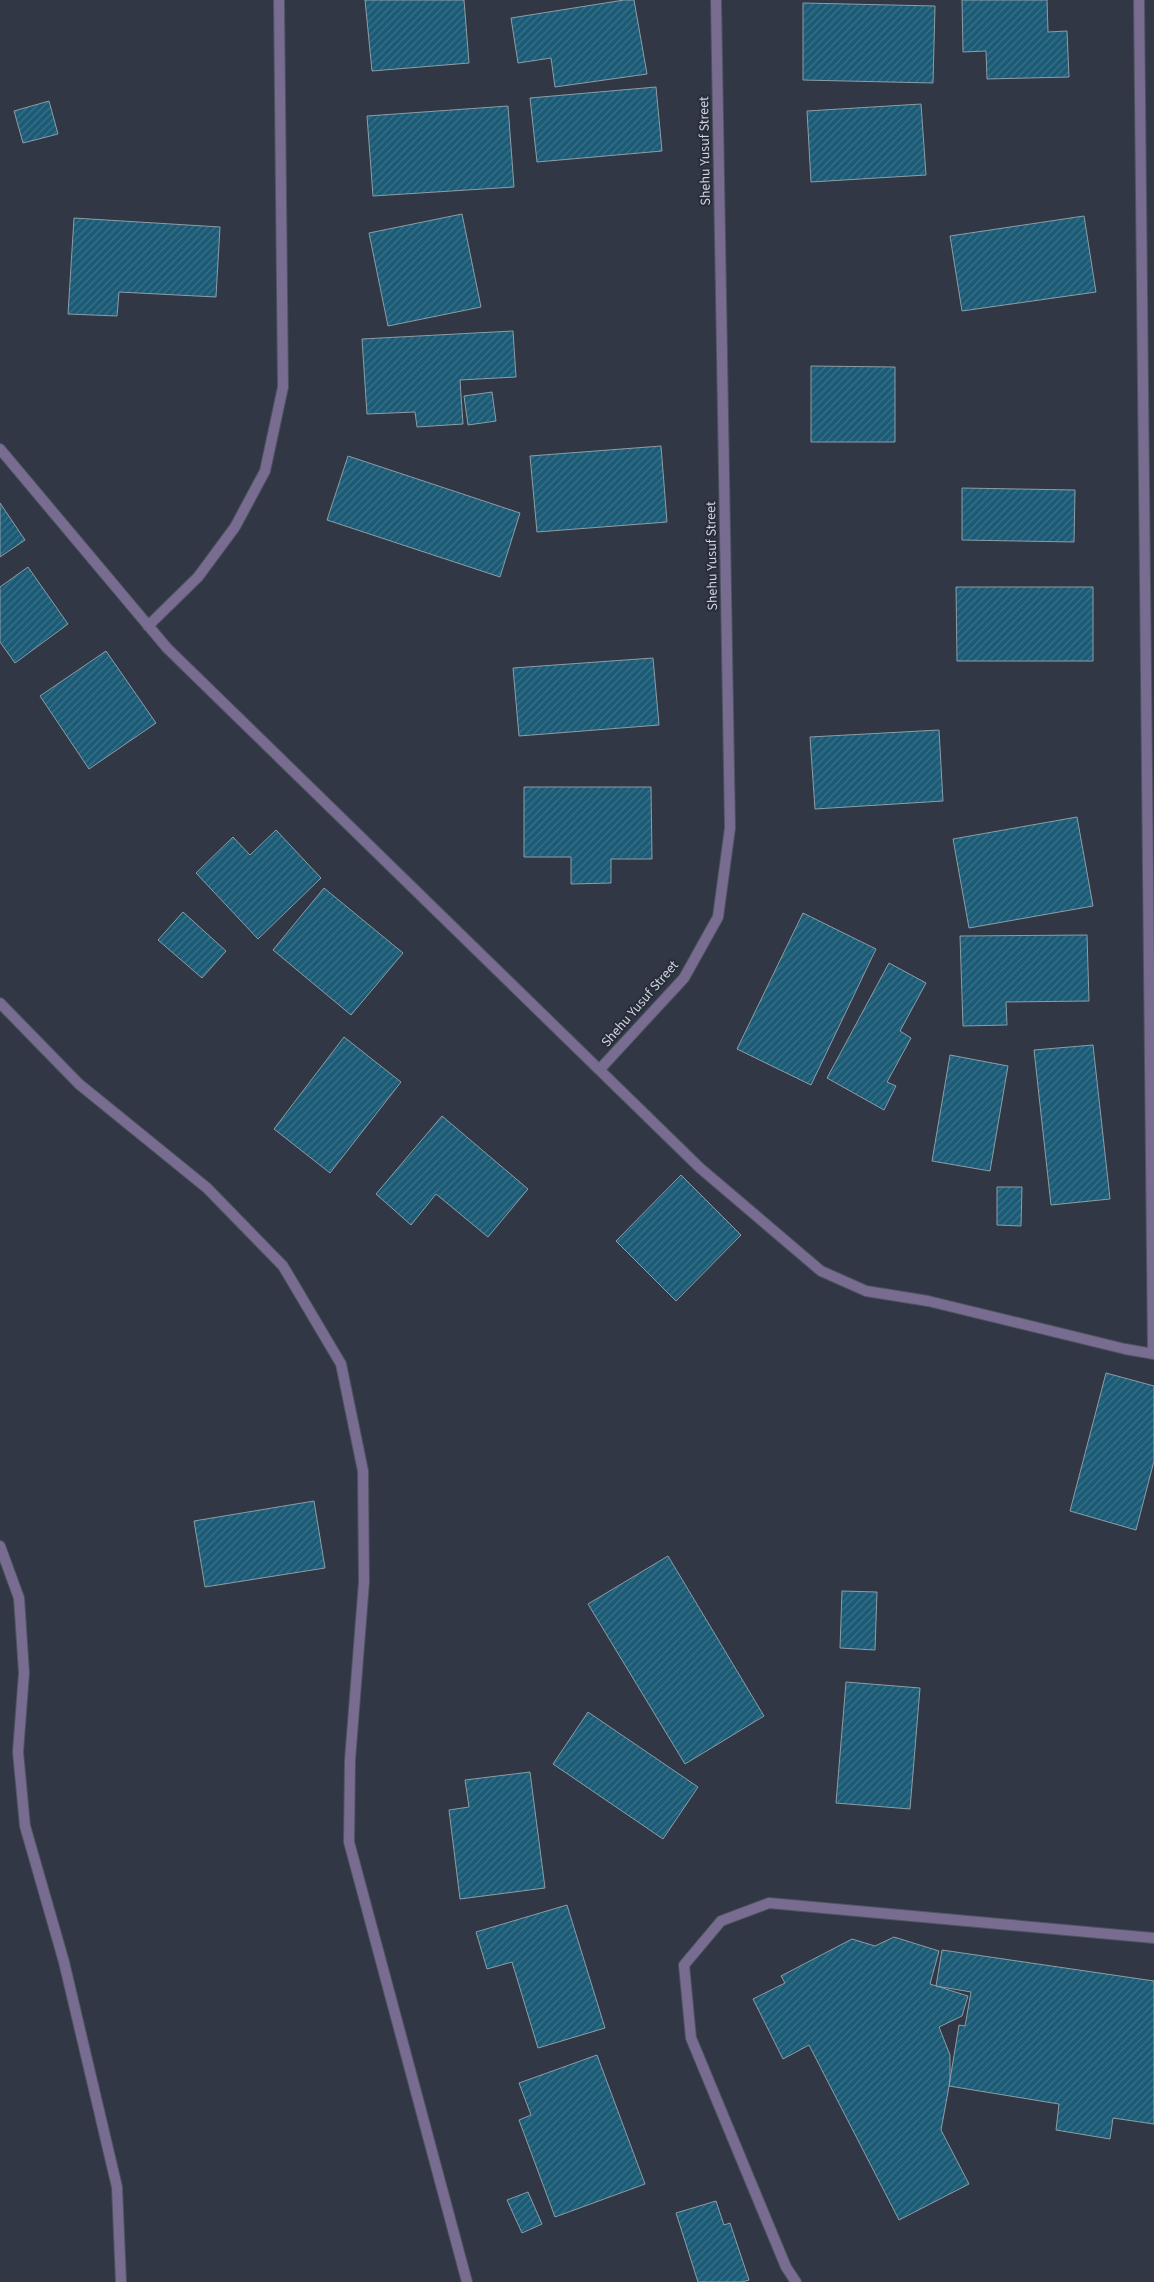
<svg xmlns="http://www.w3.org/2000/svg" width="1154" height="2282" font-family="'Source Sans 3',sans-serif">
<style>
.building{fill:url(#building-hatch);stroke:#8c9da7}
.lines{fill:none;stroke-linecap:round;stroke-linejoin:round}
.service-casing{stroke:#4e5360;stroke-width:12}
.minor-casing{stroke:#4e5360;stroke-width:12}
.service{stroke:#786c91;stroke-width:10}
.minor{stroke:#786c91;stroke-width:10}
.labels{text-anchor:middle;dominant-baseline:central;stroke-width:4;stroke-linejoin:round;paint-order:stroke}
.street-label{font-size:14px;fill:#d0d4dd;stroke:#272d3a}
</style>
<defs>
<pattern id="building-hatch" width="6" height="6" patternUnits="userSpaceOnUse" patternTransform="scale(1.25)"><rect width="6" height="6" fill="#1c5b76"/><path d="M-1 1l2-2M0 6l6-6M5 7l2-2" fill="none" stroke="#3c7289"/></pattern>
</defs>
<rect width="100%" height="100%" fill="#313744"/>
<path class="building" d="M365,0h99l5,63 -97,8z
M624,0h10l13,74 -92,13 -4,-29 -33,5 -7,-45z
M962,0h85l1,32 19,-1 2,46 -82,2 -1,-28 -23,1z
M803,3l132,3 -2,77 -130,-3z
M656,87l6,64 -125,11 -7,-64z
M49,101l9,33 -35,9 -9,-32z
M921,104l5,71 -115,7 -4,-71z
M508,106l6,81 -141,9 -6,-80z
M462,214l19,93 -93,19 -19,-93z
M1084,216l12,76 -134,19 -12,-75z
M74,218l146,9 -4,70 -97,-5 -2,24 -49,-2z
M513,331l3,46 -56,3 3,44 -46,3 -2,-15 -48,2 -5,-75z
M811,366l84,1v75h-84z
M492,392l4,29 -28,4 -4,-29z
M661,446l6,76 -130,10 -7,-76z
M348,456l172,57 -20,64 -173,-57z
M962,488l113,2 -1,52 -112,-2z
M0,503l25,37 -25,17z
M28,567l40,57 -53,39 -15,-21v-55z
M956,587h137v74h-136z
M106,651l50,72 -67,46 -49,-73z
M653,658l6,67 -140,11 -6,-68z
M939,730l4,71 -128,8 -5,-72z
M524,787h127l1,72h-41v24l-40,1v-27h-47z
M1077,817l16,89 -124,22 -16,-89z
M276,830l45,48 -63,61 -62,-66 37,-36 17,18z
M324,888l79,65 -52,62 -78,-65z
M183,912l43,39 -24,27 -44,-38z
M803,913l73,36 -65,136 -74,-36z
M1087,935l2,66 -83,1 1,23 -44,1 -3,-90z
M889,963l37,20 -26,48 11,7 -24,44 9,4 -12,24 -57,-32z
M344,1037l57,45 -71,91 -56,-44z
M1093,1045l17,154 -59,6 -17,-155z
M950,1055l58,11 -18,105 -58,-10z
M442,1116l86,73 -40,48 -52,-43 -25,31 -35,-31z
M681,1175l60,60 -65,66 -60,-60z
M997,1187h25l-1,39 -24,-1z
M1106,1373l48,13v75l-18,69 -66,-19z
M314,1501l11,67 -120,19 -11,-66z
M668,1556l96,160 -79,48 -97,-160z
M842,1591l35,1 -2,58 -35,-2z
M846,1682l74,6 -10,121 -74,-6z
M588,1712l110,75 -35,52 -110,-75z
M530,1772l15,116 -85,11 -11,-89 20,-3 -4,-27z
M567,1905l38,123 -67,20 -26,-86 -25,7 -11,-37z
M894,1937l45,14 -9,33 38,12 -6,20 -23,11 11,28v26l-9,49 28,54 -70,36 -90,-175 -26,14 -30,-60 32,-16 -4,-7 71,-37 23,7z
M942,1950l212,31v143l-41,-6 -3,21 -54,-9 3,-26 -110,-18 10,-61 6,1 6,-34 -35,-6z
M597,2055l48,129 -90,33 -36,-97 12,-5 -12,-32z
M528,2192l14,32 -20,9 -15,-33z
M716,2201l8,24 6,-2 19,57 -7,2h-44l-22,-69z"/>
<g class="lines">
<g class="service-casing">
<path id="service" d="M0,1546l19,52 5,75 -6,79 7,74 39,136 53,225 4,95"/>
</g>
<g class="minor-casing">
<path id="minor" d="M1139,0l14,1354
M0,449l167,199 533,520 121,103 45,20 62,10 197,48 29,5
M148,626l50,-49 37,-50 30,-56 18,-84 -4,-387
M0,1003l79,81 128,104 76,78 58,98 22,107 1,111 -14,178 -1,82 118,440
M600,1069l84,-91 34,-61 12,-89 -14,-828
M796,2282l-10,-15 -95,-229 -7,-73 37,-44 48,-18 385,35"/>
</g>
<use href="#service" class="service"/>
<use href="#minor" class="minor"/>
</g>
<g class="labels">
<g class="street-label">
<text transform="translate(705 151) rotate(-91)">Shehu Yusuf Street</text>
<text transform="translate(712 556) rotate(-91)">Shehu Yusuf Street</text>
<text transform="translate(640 1004) rotate(-49)">Shehu Yusuf Street</text>
</g>
</g>
</svg>
